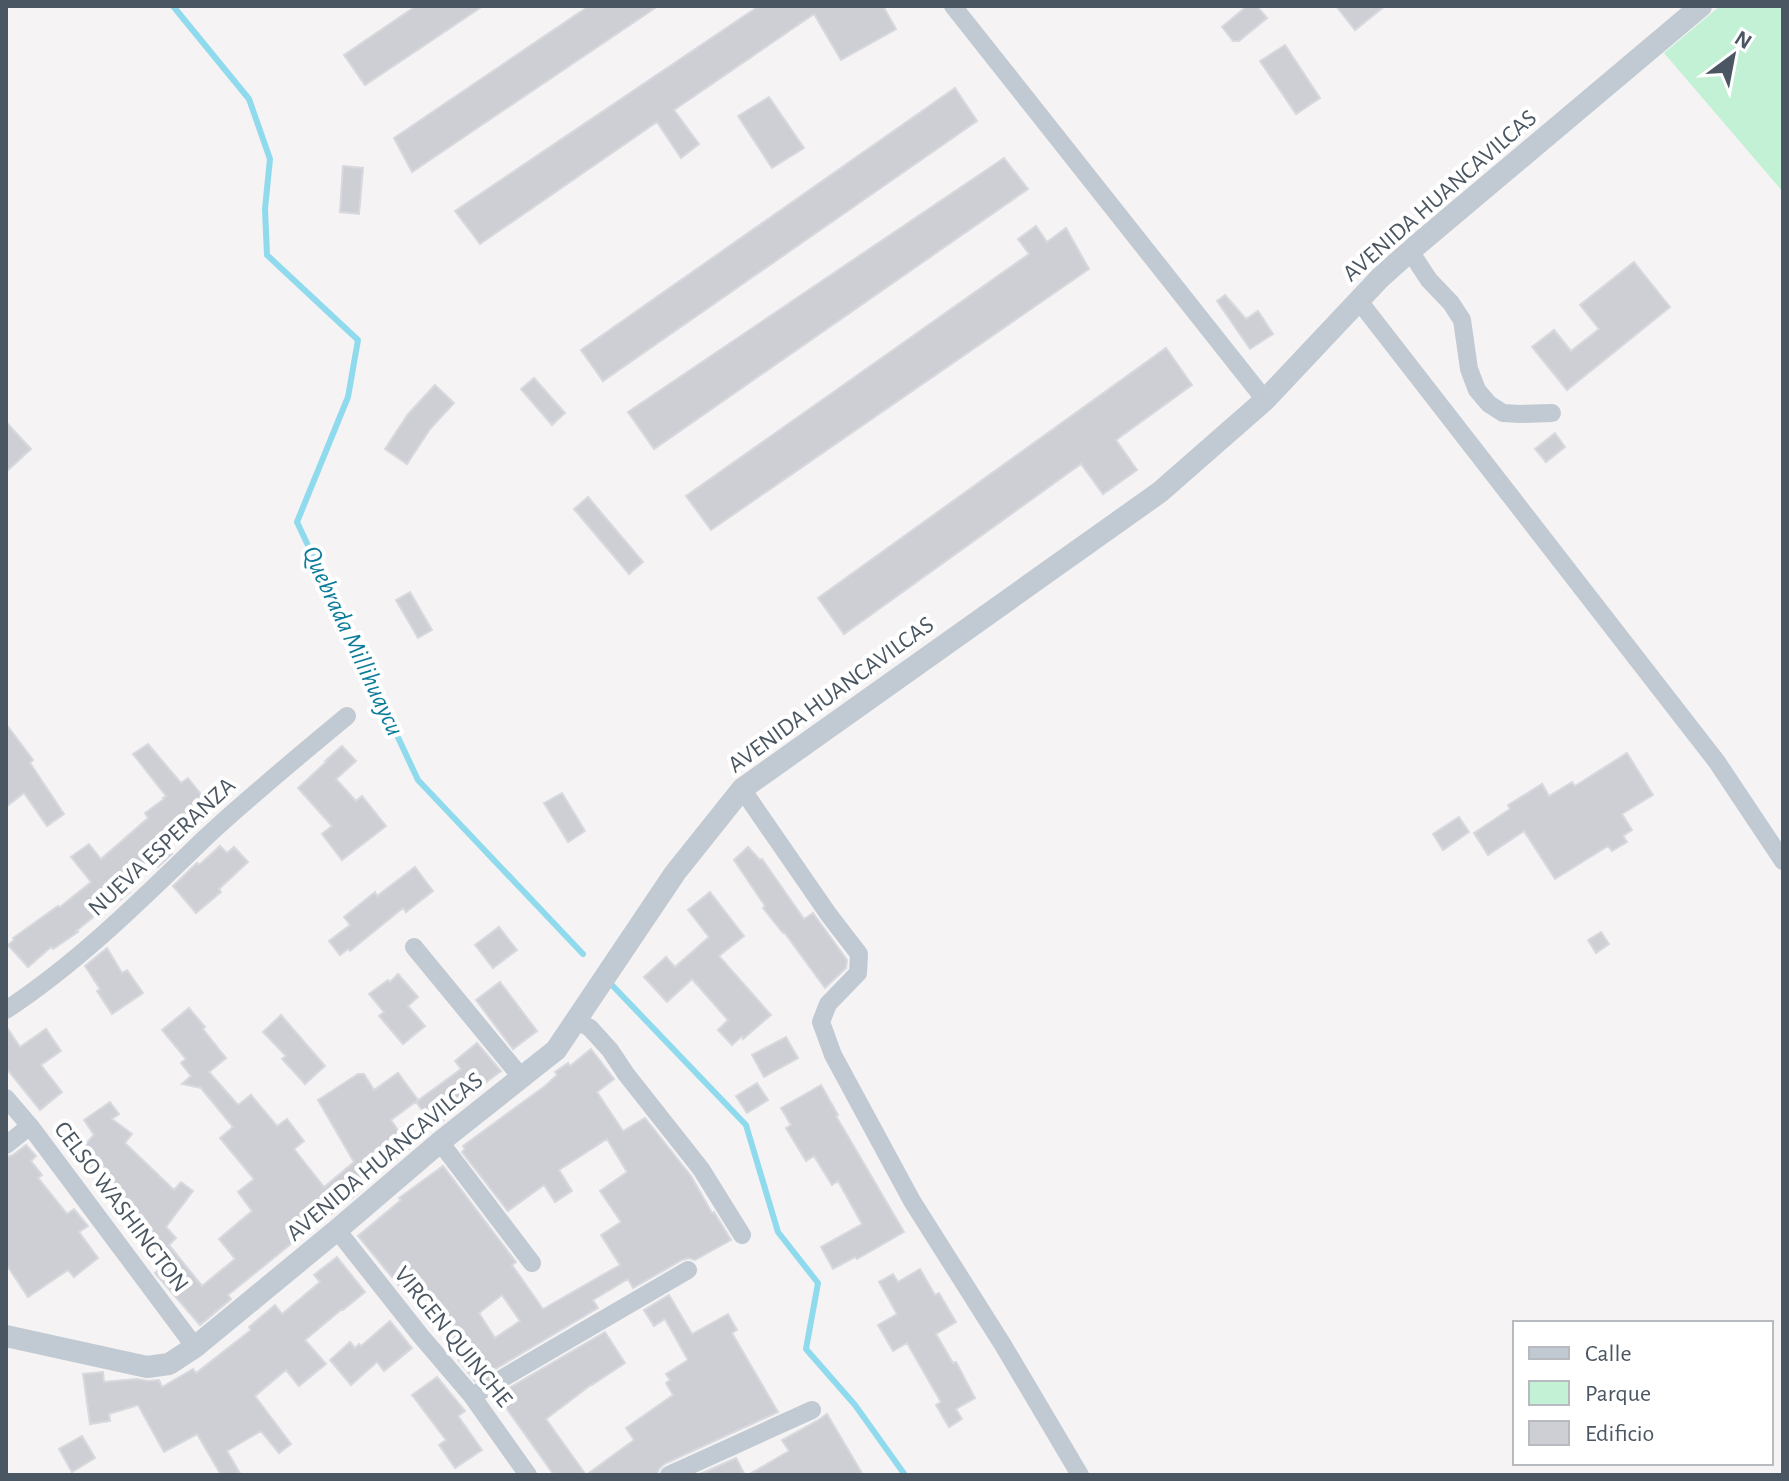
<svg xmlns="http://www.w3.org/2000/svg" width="1789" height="1481" font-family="'Alegreya Sans',sans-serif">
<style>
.green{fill:#c3f1d5}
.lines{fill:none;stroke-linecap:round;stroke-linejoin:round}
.stream{stroke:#90daee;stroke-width:6}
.building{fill:#cdcfd5;stroke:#d7d9de;stroke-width:2;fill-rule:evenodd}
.minor{stroke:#c1cad2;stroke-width:18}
.tertiary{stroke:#c1cad2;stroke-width:22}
.labels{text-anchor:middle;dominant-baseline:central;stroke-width:8;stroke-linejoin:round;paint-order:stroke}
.street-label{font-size:24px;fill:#4a5661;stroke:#fff}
.water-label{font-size:26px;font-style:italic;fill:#0c7c9b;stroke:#fff}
</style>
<rect width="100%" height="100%" fill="#f5f3f3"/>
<path class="green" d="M1720,6h63v186l-119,-139z"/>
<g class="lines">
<path class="stream" d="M173,6l76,93 21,60 -5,50 2,46 91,85 -10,57 -51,125 121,258 165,174
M610,983l136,142 32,107 40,51 -12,66 49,56 50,70"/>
</g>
<path class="building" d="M416,6h67l-118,79 -21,-30z
M589,6h69l-246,166 -18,-34z
M759,6h124l13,23 -55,31 -27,-46 -140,96 25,34 -18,14 -24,-36 -177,122 -25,-33z
M1247,6h10l10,12 -28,23h-6l-11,-14z
M1336,6h49l-30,24z
M1285,45l35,53 -24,16 -36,-53z
M955,88l22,33 -374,260 -22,-31z
M769,97l35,51 -32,20 -34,-52z
M1004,158l24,31 -374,260 -26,-37z
M343,166l20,2 -4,46 -19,-2z
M1036,226l11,16 19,-14 23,41 -378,261 -25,-34 343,-242 -11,-15z
M1634,262l36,45 -103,83 -35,-43 22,-17 17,21 28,-22 -19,-24z
M1225,295l21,24 12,-8 15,23 -23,15 -33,-48z
M1166,348l26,37 -76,55 21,30 -34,24 -22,-30 -237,170 -26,-36z
M534,378l31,35 -13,12 -31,-36z
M435,385l19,18 -24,26 -23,35 -22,-15 23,-35z
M6,422l25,27 -25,23z
M1555,433l10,14 -19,15 -11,-13z
M588,497l55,65 -14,12 -55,-65z
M410,592l22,38 -14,8 -22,-38z
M6,724l27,36 -3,3 34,51 -17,12 -23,-33 -18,14z
M148,744l33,39 7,-5 24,30 -46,38 6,8 -14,13 -6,-9 -30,23 8,11 -16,13 -2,-3 -36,29 2,1 -25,17 -2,-2 -23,20 -20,-22 6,-5 -1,-2 45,-32 2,1 31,-25 -20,-25 18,-13 12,15 47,-41 -3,-5 19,-14 -1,-1 3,-2 -33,-42z
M342,746l14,15 -20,18 20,22 6,-5 24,30 -44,34 -20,-26 10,-8 -34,-38 28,-26 -1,-1z
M1627,753l26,42 -31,19 10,16 -9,6 4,6 -15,9 -4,-5 -53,33 -31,-48 -36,24 -14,-22 36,-24 -2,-4 34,-21 7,12 23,-14 3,4z
M562,793l23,38 -17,11 -24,-39z
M1459,817l10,15 -26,18 -10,-16z
M220,846l7,7 7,-6 14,15 -29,27 2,3 -25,21 -23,-27 24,-23 2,2z
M748,847l12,13 2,-1 42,60 9,-6 34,47 -1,8 -21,20 -41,-56 -1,1 -20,-25 2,-2 -31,-46z
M415,867l18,24 -27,21 -3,-4 -53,43 -2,-2 -8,6 -11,-14 21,-16 -6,-8 31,-25 2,4z
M710,892l34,44 -25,20 52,59 -28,24 -1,-3 -10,9 -14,-15 10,-10 -36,-41 -25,23 -23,-25 22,-20 9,10 34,-30 -21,-27z
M499,927l18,23 -24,18 -18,-23z
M1601,932l8,12 -13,9 -8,-13z
M107,948l15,25 5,-3 16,23 -31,21 -15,-23 3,-2 -15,-23z
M398,974l20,23 -10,9 17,20 -22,18 -24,-28 5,-4 -15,-18 19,-14 2,2z
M500,982l37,49 -24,18 -37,-49z
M189,1008l16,19 -2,2 23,29 -17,14 29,33 13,-10 26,31 10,-7 17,22 -10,8 30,38 30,-25 -36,-62 40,-26h6l10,16 24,-17 20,27 -27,20 19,28 -56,39 4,6 -34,27 -1,-2 -95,77 3,4 -31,26 -45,-52 4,-4 -19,-24 4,-3 -15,-17 11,-10 -50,-46 1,-2 -6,-6 2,-3 -8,-7 15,-16 -10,-15 26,-18 9,12 -7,5 20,15 -7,9 49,47 7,-8 12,9 -27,36 10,11 -7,7 33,41 33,-27 -16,-20 33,-28 -14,-19 16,-13 -34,-41 13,-11 -32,-39 -19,-4 9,-8 -10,-13 5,-4 -24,-29z
M281,1015l44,51 -20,18 -23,-25 4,-3 -23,-24z
M6,1026l14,21 26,-18 15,22 -20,14 21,27 -22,18 -34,-42z
M786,1037l12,21 -34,19 -12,-22z
M477,1043l24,28 -37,28 2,3 -31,25 -19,-25 45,-33 -6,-8z
M591,1049l23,30 -17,13 26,39 22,-13 46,58 21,37 2,-1 17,28 -36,20 -6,-2 -7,2 -49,28 -5,-9 -35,21 5,8 -123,73 -16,-20 -2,-5 4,-2 -20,-24 1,-1 -28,-33 -4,3 -52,-63 43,-36 -2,-2 44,-32 73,96 -4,3 31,44 77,-44 -19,-30 20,-13 -21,-31 27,-19 -20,-33 -48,31 13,21 -17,11 -11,-17 -36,26 -46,-59 3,-3 -2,-3 82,-60 12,-11 -2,-3 13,-9 2,3zM502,1295l18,26 -25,17 -16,-25z
M757,1083l11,17 -21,13 -11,-17z
M821,1085l17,30 -2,1 68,116 -47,27 -2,-2 -22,12 -12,-22 41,-23 -24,-43 -6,4 -18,-29 -8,5 -20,-33 5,-3 -10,-17z
M26,1145l10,11 -5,5 11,14 -4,3 29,36 7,-5 14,17 -9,6 19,26 -24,19 -6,-7 -40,27 -22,-33v-107l7,-2z
M337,1257l28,35 -22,18 -1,-1 -37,31 21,24 -27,22 -13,-16 -31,26 36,48 -12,9 -18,-22 -34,20 14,24h-20l-24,-41 -33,18 -26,-47 -29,9 1,7 -20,3 -7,-50 20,-2 1,10 33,-3 11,2 11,-1 3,7 31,-18 3,4 55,-43 -2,-3 26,-22 7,9 38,-32 -6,-7z
M920,1269l15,26 4,-2 17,29 -20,12 17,29 3,-1 19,36 -19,11 6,10 -13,8 -13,-22 5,-3 -34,-59 -14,8 -15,-26 19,-11 -18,-32 14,-8 5,8z
M669,1295l23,39 36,-20 9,16 -5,3 46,79 -114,52 -5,5 -2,6h-71l48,-35 -8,-12 47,-33 -7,-12 4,-3 -4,-6 22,-14 -23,-41 -11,7 -10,-16z
M390,1321l22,27 -28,23 -7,-9 -26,23 -21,-25 20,-18 5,6 4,-4 2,2z
M605,1332l20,31 -33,22v-1l-46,35 40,56h-32l-57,-80z
M437,1377l28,34 -7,5 24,34 -27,18 -16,-23 7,-5 -34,-45z
M827,1414l36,61h-115l41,-24 -7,-11 35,-19z
M82,1436l13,22 -23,14 -13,-23z
M736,1458l9,17h-47z"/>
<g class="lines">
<path class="minor" d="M953,6l312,394
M1410,251l19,29 22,23 11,17 7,49 8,21 12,14 14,9 17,1 32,-1
M1359,301l358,461 66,99
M742,789l87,126 30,39 -1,19 -30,31 -7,18 12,33 79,146 91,144 77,130
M414,947l107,130
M6,1010c73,-48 135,-110 198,-171 46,-43 95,-83 143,-123
M576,1020l14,8 20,22 16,24 75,95 41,66
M6,1098l24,28 165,221
M440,1142l92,121
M6,1145l24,-19
M337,1230l83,105 52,61 56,79
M472,1396l216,-126
M669,1475l143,-65"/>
<path class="tertiary" d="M6,1336l141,31 22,-3 26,-17 142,-117 103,-88 116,-92 119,-177 67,-84 418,-297 105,-92 115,-122 30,-27 291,-245"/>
</g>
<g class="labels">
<g class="street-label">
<text transform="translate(1440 196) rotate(-41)">AVENIDA HUANCAVILCAS</text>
<text transform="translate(831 695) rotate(-36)">AVENIDA HUANCAVILCAS</text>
<text transform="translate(162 847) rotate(-43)">NUEVA ESPERANZA</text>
<text transform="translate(385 1157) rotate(-40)">AVENIDA HUANCAVILCAS</text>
<text transform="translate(121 1207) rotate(53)">CELSO WASHINGTON</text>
<text transform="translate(453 1337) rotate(51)">VIRGEN QUINCHE</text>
</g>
<g class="water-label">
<text transform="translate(353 641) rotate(65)">Quebrada Millihuaycu</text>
</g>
</g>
<rect width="1789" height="1481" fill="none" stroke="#4a5661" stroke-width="16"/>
<rect x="1513" y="1321" width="260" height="144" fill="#ffffff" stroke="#b7bbc0" stroke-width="2"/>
<rect x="1529" y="1347" width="40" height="12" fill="#c1cad2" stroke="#b7bbc0" stroke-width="2"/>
<text x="1585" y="1361" font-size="24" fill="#4a5661">Calle</text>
<rect x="1529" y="1381" width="40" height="24" fill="#c3f1d5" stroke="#b7bbc0" stroke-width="2"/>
<text x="1585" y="1401" font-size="24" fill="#4a5661">Parque</text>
<rect x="1529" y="1421" width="40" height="24" fill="#cdcfd5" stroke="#b7bbc0" stroke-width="2"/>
<text x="1585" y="1441" font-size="24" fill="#4a5661">Edificio</text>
<g transform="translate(1733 56) rotate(32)" stroke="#ffffff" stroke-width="6" paint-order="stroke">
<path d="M0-6L14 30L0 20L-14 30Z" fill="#4a5661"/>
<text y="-12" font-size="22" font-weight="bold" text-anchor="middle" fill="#4a5661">N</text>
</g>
</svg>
